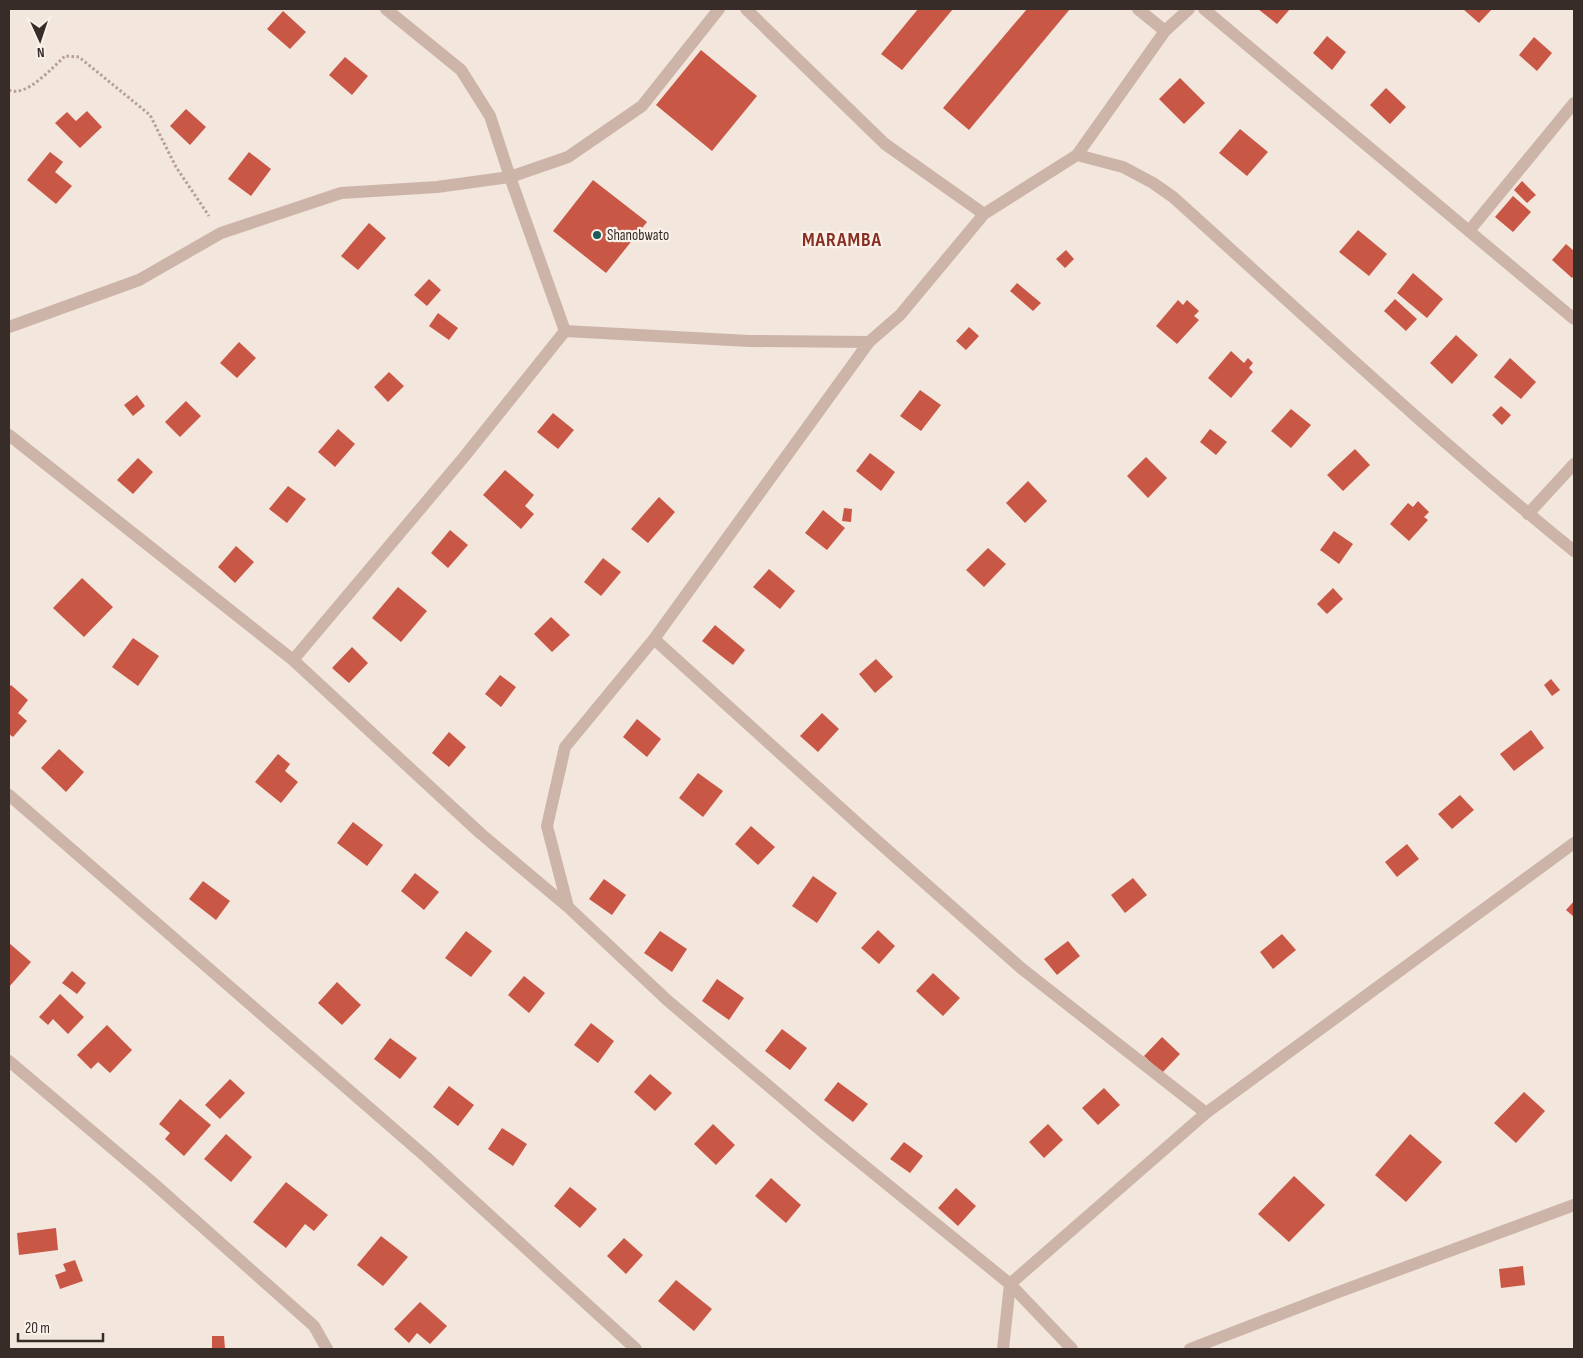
<svg xmlns="http://www.w3.org/2000/svg" width="1583" height="1358" font-family="'Sofia Sans Condensed',sans-serif">
<style>
.building{fill:#c85746}
.lines{fill:none;stroke-linecap:round;stroke-linejoin:round}
.path{stroke:#b79f93;stroke-width:3;stroke-dasharray:2.5 2.5;stroke-linecap:butt}
.minor{stroke:#ccb5a8;stroke-width:12}
.poi-dot{fill:#1d5b58;stroke:#faf1ea;stroke-width:2}
.labels{text-anchor:middle;dominant-baseline:central;stroke-width:4.5;stroke-linejoin:round;paint-order:stroke}
.poi-label{font-size:15px;fill:#382c29;stroke:#faf1ea;text-anchor:start}
.district-label{font-size:20px;font-weight:bold;letter-spacing:1px;fill:#892e20;stroke:#faf1ea}
</style>
<rect width="100%" height="100%" fill="#f3e6dd"/>
<path class="building" d="M918,9h35l-51,61 -21,-16z
M1027,9h43l-101,121 -26,-22z
M1258,9h32l-13,15z
M1463,9h29l-13,14z
M283,11l23,21 -16,17 -23,-20z
M1327,36l19,16 -14,18 -19,-17z
M1534,37l18,16 -15,18 -18,-16z
M701,50l56,46 -45,55 -56,-46z
M345,57l23,19 -16,19 -23,-20z
M1180,78l25,25 -21,21 -25,-25z
M1386,88l20,19 -16,17 -20,-19z
M186,109l20,18 -16,18 -20,-19z
M87,111l15,16 -22,21 -25,-25 12,-11 9,9z
M1240,129l28,23 -21,24 -28,-23z
M50,152l13,10 -8,10 17,14 -16,18 -29,-24z
M249,152l22,17 -20,27 -23,-17z
M593,180l54,42 -41,51 -53,-42z
M1522,181l14,14 -9,8 -13,-13z
M1513,196l18,16 -18,20 -18,-15z
M369,223l17,15 -28,32 -17,-14z
M1358,230l29,24 -18,22 -30,-24z
M1566,244l8,7v25l-2,2 -20,-18z
M1066,250l8,9 -9,9 -9,-9z
M1413,273l30,26 -16,19 -30,-25z
M429,279l12,11 -14,16 -13,-11z
M1017,283l24,20 -8,8 -23,-20z
M1395,299l22,20 -11,12 -22,-20z
M1178,300l5,5 4,-5 12,11 -5,5 5,4 -22,24 -21,-18z
M438,313l20,15 -9,12 -20,-14z
M969,327l10,9 -13,14 -10,-9z
M1456,335l22,20 -26,29 -22,-21z
M239,342l17,16 -19,20 -17,-15z
M1231,351l13,12 4,-5 5,5 -4,5 4,4 -22,26 -23,-20z
M1510,358l26,24 -15,17 -27,-22z
M389,372l15,14 -16,16 -14,-15z
M920,390l21,15 -20,26 -21,-15z
M137,395l8,11 -12,10 -9,-11z
M186,401l15,15 -21,21 -15,-15z
M1501,406l10,9 -9,10 -10,-10z
M1291,409l20,16 -20,23 -20,-17z
M553,413l21,17 -16,19 -21,-17z
M338,429l17,15 -20,23 -17,-15z
M1210,429l17,13 -11,13 -16,-13z
M1355,449l15,16 -27,26 -16,-16z
M870,453l25,19 -14,19 -25,-20z
M1146,457l21,21 -19,20 -21,-22z
M138,458l15,14 -20,22 -16,-14z
M505,470l29,25 -9,11 9,8 -13,15 -38,-34z
M1028,481l19,20 -22,22 -19,-20z
M288,486l18,13 -19,24 -18,-14z
M659,497l16,15 -27,31 -17,-14z
M1418,501l11,11 -5,5 4,3 -19,21 -19,-17 18,-21 5,4z
M844,508l8,1 -1,13 -9,-1z
M823,510l22,18 -18,22 -22,-17z
M450,530l18,15 -20,23 -17,-15z
M1334,531l19,13 -14,20 -19,-14z
M236,546l18,16 -19,21 -17,-16z
M988,548l18,16 -22,23 -18,-17z
M603,558l18,14 -20,24 -17,-14z
M769,569l26,22 -15,18 -27,-22z
M82,578l31,29 -29,30 -31,-29z
M398,587l29,24 -26,31 -29,-24z
M1333,588l10,11 -16,15 -10,-10z
M551,617l19,18 -18,17 -18,-18z
M715,625l30,25 -12,15 -31,-24z
M133,638l26,18 -21,30 -26,-19z
M352,647l16,16 -19,20 -17,-15z
M876,659l17,18 -18,16 -16,-19z
M500,675l16,12 -15,20 -16,-13z
M1551,679l9,11 -8,6 -8,-11z
M11,685l17,15 -10,13 9,8 -14,16 -4,-3v-47z
M822,713l17,16 -21,23 -18,-16z
M637,719l24,20 -14,18 -24,-20z
M1531,730l13,18 -30,23 -14,-17z
M449,732l17,15 -17,20 -17,-14z
M59,749l25,23 -18,20 -25,-24z
M278,754l12,10 -5,7 13,11 -17,21 -26,-21z
M698,773l25,18 -20,26 -24,-19z
M1460,795l14,15 -22,19 -14,-15z
M353,822l30,23 -16,21 -30,-23z
M751,826l24,21 -17,18 -23,-21z
M1407,844l12,15 -22,18 -12,-15z
M415,873l24,19 -15,18 -23,-19z
M813,876l24,17 -20,30 -25,-17z
M1133,878l14,17 -22,18 -14,-18z
M604,879l22,16 -14,20 -23,-16z
M203,881l27,20 -14,19 -27,-21z
M1574,901v16l-8,-7z
M878,930l17,16 -16,18 -18,-16z
M466,931l26,20 -21,26 -26,-19z
M660,931l27,18 -15,23 -28,-19z
M1282,934l14,16 -23,19 -13,-17z
M1068,941l12,15 -23,19 -13,-16z
M9,943l22,19 -22,25z
M72,971l14,12 -9,11 -15,-11z
M933,973l27,25 -17,18 -27,-25z
M524,976l21,17 -16,20 -21,-18z
M717,979l27,19 -15,22 -27,-19z
M337,982l24,23 -19,20 -24,-22z
M60,994l24,23 -16,17 -15,-15 -5,6 -9,-8z
M591,1023l23,18 -16,22 -24,-18z
M107,1025l25,25 -22,23 -12,-11 -7,7 -14,-14z
M782,1029l25,19 -17,22 -25,-19z
M1162,1037l18,17 -18,19 -18,-17z
M390,1038l27,20 -17,21 -26,-20z
M650,1074l22,19 -17,18 -21,-19z
M230,1079l15,14 -25,26 -15,-14z
M838,1082l30,22 -15,18 -29,-22z
M449,1086l25,19 -16,21 -25,-19z
M1104,1088l16,17 -22,20 -16,-17z
M1524,1092l21,19 -29,32 -22,-20z
M180,1099l31,26 -27,31 -19,-17 5,-6 -11,-9z
M713,1124l22,21 -19,20 -22,-21z
M1048,1124l15,16 -19,18 -15,-16z
M502,1128l25,16 -14,22 -25,-17z
M226,1134l26,23 -21,25 -27,-23z
M1410,1134l32,28 -36,40 -31,-27z
M904,1142l19,14 -13,17 -20,-14z
M1294,1176l31,29 -36,37 -31,-28z
M771,1178l30,27 -15,18 -31,-27z
M286,1182l42,33 -14,16 -9,-7 -19,24 -33,-26z
M570,1187l27,22 -17,19 -26,-22z
M956,1188l20,18 -18,20 -20,-18z
M56,1228l2,22 -39,5 -2,-22z
M381,1236l27,21 -25,29 -26,-21z
M624,1238l19,17 -17,19 -19,-18z
M75,1260l8,21 -23,8 -5,-14 11,-4 -3,-7z
M1523,1266l2,19 -24,3 -2,-19z
M676,1280l36,29 -18,22 -36,-30z
M420,1302l27,24 -17,18 -13,-11 -8,10 -15,-14z
M212,1336h12l1,13h-13z"/>
<g class="lines">
<path class="path" d="M9,90c17,8 44,-23 56,-34l14,1 71,58 26,52 33,49"/>
<path class="minor" d="M746,9l139,135 99,70
M1138,9l27,22 24,-22
M1204,9l370,310
M1077,155l88,-124
M1469,231l105,-128
M9,327l130,-47 82,-47 120,-40 96,-6 73,-10 58,-20 74,-51 77,-97
M565,331l184,10 120,1
M9,435l284,225 187,173 88,74
M1528,514l46,-50
M654,639l212,192 155,137 185,145
M293,660l171,-203 101,-126 -55,-154 -20,-61 -29,-46 -75,-61
M9,795l417,362 210,192
M9,1061l143,121 162,144 13,23
M1003,1349l7,-65 196,-171 368,-270
M1072,1349l-62,-65 -186,-151 -157,-133 -99,-93 -21,-81 18,-79 89,-108 215,-297 31,-27 84,-101 93,-59 46,12 30,16 20,14c132,119 263,242 401,354
M1190,1349l146,-56 238,-88"/>
</g>
<circle class="poi-dot" cx="597" cy="235" r="5"/>
<g class="labels">
<g class="poi-label">
<text x="607" y="235">Shanobwato</text>
</g>
<g class="district-label">
<text x="842" y="240">MARAMBA</text>
</g>
</g>
<rect width="1583" height="1358" fill="none" stroke="#382c29" stroke-width="20"/>
<g transform="translate(40 40) rotate(177)" stroke="#faf1ea" stroke-width="4" paint-order="stroke">
<path d="M0-4L9 19L0 12L-9 19Z" fill="#382c29"/>
<text y="-8" font-size="14" font-weight="bold" text-anchor="middle" fill="#382c29">N</text>
</g>
<path d="M18 1333v8h85v-8" fill="none" stroke="#382c29" stroke-width="2.5"/>
<text x="25" y="1333" font-size="15" fill="#382c29" stroke="#faf1ea" stroke-width="4" paint-order="stroke">20 m</text>
</svg>
